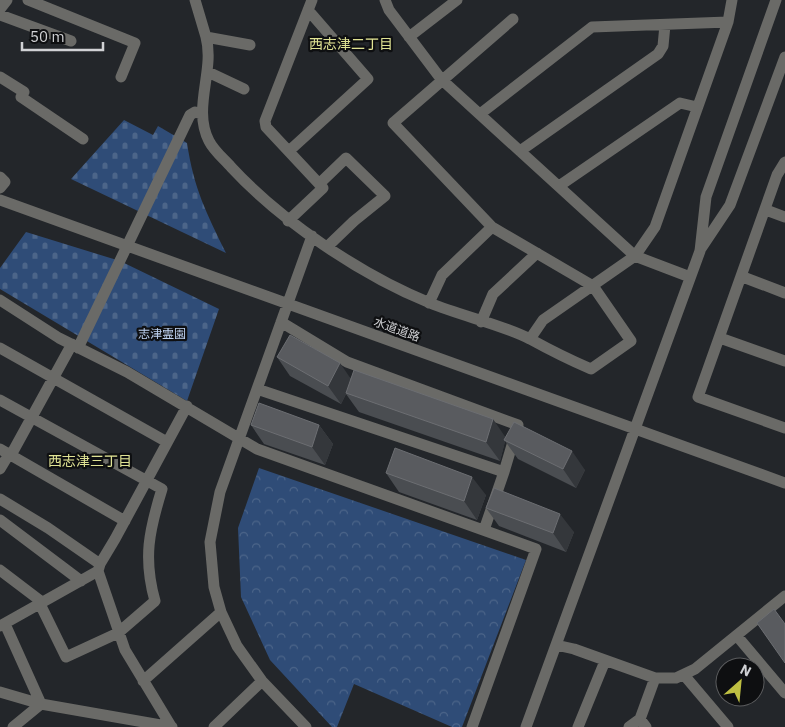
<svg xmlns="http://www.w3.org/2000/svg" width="785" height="727" font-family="'IBM Plex Sans','Noto Sans JP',sans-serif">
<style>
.cemetery{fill:url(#cemetery-stones)}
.park{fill:url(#park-crowns)}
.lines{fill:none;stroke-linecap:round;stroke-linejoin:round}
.minor{stroke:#6a6a67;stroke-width:11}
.wall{fill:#4a4d51}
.shaded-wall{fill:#34373b}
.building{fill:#595b5f;stroke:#6c6e72}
.labels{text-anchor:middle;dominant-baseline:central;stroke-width:4.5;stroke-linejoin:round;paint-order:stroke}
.street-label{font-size:12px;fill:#d1d2d5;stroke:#0e0f11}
.park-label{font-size:12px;fill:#bed2f1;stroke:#0e0f11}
.neighbourhood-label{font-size:14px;fill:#e0e394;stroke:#0e0f11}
</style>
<defs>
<pattern id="cemetery-stones" width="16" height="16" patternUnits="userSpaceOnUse" patternTransform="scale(1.25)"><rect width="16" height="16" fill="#2f4c77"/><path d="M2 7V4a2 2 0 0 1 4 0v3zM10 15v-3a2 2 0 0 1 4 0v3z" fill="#4c6589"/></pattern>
<pattern id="park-crowns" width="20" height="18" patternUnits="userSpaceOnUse" patternTransform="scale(1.25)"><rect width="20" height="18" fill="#2f4c77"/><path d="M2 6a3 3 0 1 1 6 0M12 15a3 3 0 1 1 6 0" fill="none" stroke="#4c6589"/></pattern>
</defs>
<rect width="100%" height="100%" fill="#23262a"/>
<path class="cemetery" d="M124,120l29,15 5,-9 29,17c7,46 19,69 39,110l-155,-74z
M26,232l94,29 99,48 -32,92 -187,-112v-21z"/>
<path class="park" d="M259,468l267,92 -64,167h-10l-98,-43 -17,43h-5l-62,-67 -29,-63 -3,-69z"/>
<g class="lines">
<path class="minor" d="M28,0l107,43 -14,34
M195,0l11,37 44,8
M385,0l4,10 52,69 194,177 55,21
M0,9l7,-9
M0,15l71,26
M206,37c9,34 -14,71 3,104 5,10 15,18 22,26 50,54 130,108 199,136 31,13 71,21 100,36 20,11 40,21 61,30l40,-28 -38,-55 -101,-59 -99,-104 120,-104
M409,37l48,-37
M208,72l36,17
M0,77l24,15 -3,5 62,42
M480,114l112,-87 136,-5
M289,151l79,-72 -60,-69
M520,151l138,-97 5,-8 2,-21
M785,162l-8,13 -79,222 87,31
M0,177l5,5 -5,6
M319,184l27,-26 39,38 -31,25 -26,25
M559,186l121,-83 17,4
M0,200l785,283
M766,210l19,7
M288,221l35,-33 -57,-61 -1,-6 47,-121
M700,250l30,-45 55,-148
M743,277l42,16
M0,300l59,38 68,34 130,77 279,100 -64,178
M429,303l13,-28 50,-48
M281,322l66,40 171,63 -14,47
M481,322l12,-28 44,-41
M720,338l65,23
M530,339l13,-19 92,-64 20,-29 73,-205 4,-22
M0,348l167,94
M78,348l112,-233 5,-3 7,2
M257,389l247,83 -20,58
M0,400l162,89c-13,42 -19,69 -7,112l-37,32 -52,24 -26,-53
M0,449l125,72
M11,455l61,-111
M0,469l9,-15
M0,499l48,29 52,36
M0,520l81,61
M0,570l42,32
M5,624l36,80 -28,23
M0,626l98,-55
M737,636l48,57
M556,645l18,4 81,29h21l19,-9 90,-73
M684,675l44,52
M143,681l78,-69
M0,692l41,12 131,23
M171,726l-46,-76 -27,-79 2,-7 15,-25 72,-133
M214,727l48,-46
M306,727l-44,-46 -25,-35 -16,-34 -7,-25 -4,-45 10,-50 92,-256
M526,727l174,-476 6,-54 70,-197
M578,727l27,-66
M629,727l11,-8
M646,727l-6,-8 15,-41"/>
</g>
<path class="wall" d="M277,357l74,21 155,59 79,33 -9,18 -58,-29 -13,-18 -5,20 -141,-49 -13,-18 -5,10 -51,-28z
M251,425h68l14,19 -8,21 -61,-21z
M386,473l100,22 -9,25 -78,-28z
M486,508l88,24 -8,20 -67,-26z"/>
<path class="shaded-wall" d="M340,363l13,19 -7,11v1l-5,10 -13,-18z
M493,419l13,19 -6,23 -14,-19z
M319,425l14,19 -8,21 -13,-18z
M572,451l13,19 -9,18 -13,-19z
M472,477l14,18 -9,25 -13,-19z
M560,514l14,18 -8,20 -13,-19z"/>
<path class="building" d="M290,335l50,28 -12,23 -51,-29z
M354,370l139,49 -7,23 -140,-49z
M259,403l60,22 -7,22 -61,-22z
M514,422l58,29 -9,18 -59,-29z
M395,448l77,29 -8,24 -78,-28z
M494,488l66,26 -7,19 -67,-25z
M774,609l11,15v39l-28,-40z"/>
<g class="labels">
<g class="street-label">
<text transform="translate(397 329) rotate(20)">水道道路</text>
</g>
<g class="park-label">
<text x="162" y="333">志津霊園</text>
</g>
<g class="neighbourhood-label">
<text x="351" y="44">西志津二丁目</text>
<text x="90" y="461">西志津三丁目</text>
</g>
</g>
<g transform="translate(740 682) rotate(27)"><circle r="24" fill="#0e0f11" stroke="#5c5d5f"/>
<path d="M0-4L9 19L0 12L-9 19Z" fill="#bebf42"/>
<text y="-8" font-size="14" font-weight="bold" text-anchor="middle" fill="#d1d2d5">N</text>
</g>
<path d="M22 42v8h81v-8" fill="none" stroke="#d1d2d5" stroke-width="2.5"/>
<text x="30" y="42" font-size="15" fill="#d1d2d5" stroke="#0e0f11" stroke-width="4" paint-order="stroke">50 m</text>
</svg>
